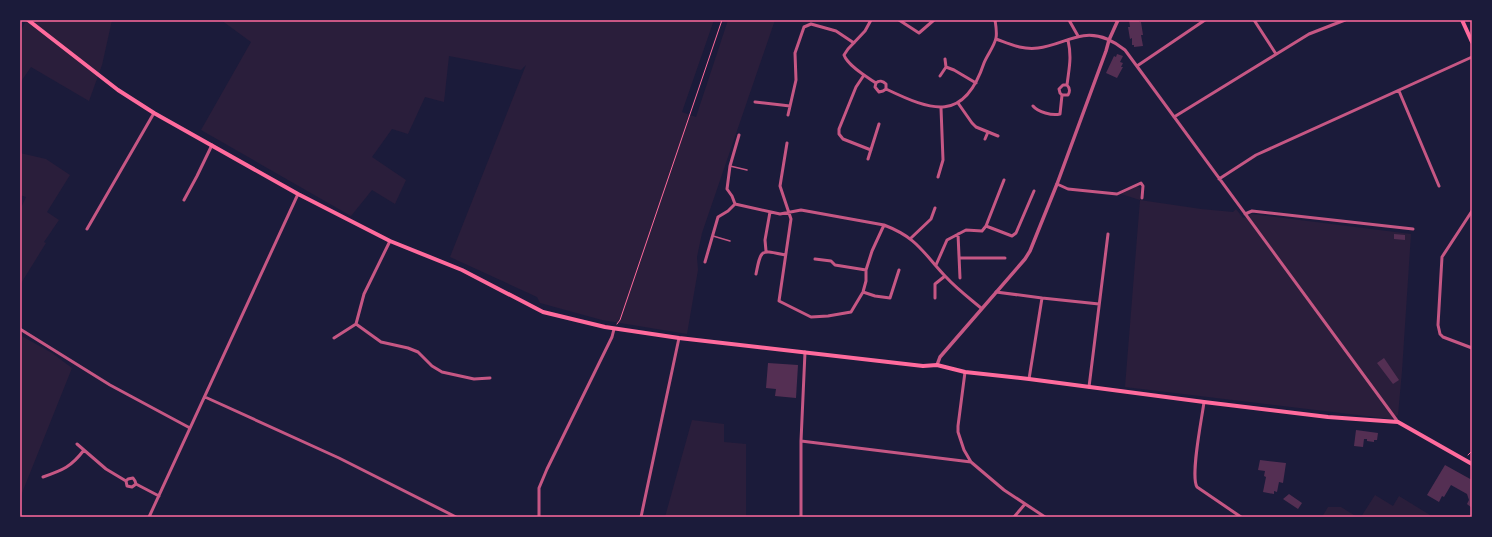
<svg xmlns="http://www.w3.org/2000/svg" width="1492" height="537" font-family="Rubik,sans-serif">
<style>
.green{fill:#2a1e3b}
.building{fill:#542f53}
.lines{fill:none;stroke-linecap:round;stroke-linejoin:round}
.path{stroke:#ff6b9d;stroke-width:1}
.service{stroke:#c65784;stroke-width:1.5}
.minor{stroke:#c65784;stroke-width:3}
.tertiary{stroke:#c65784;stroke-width:3.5}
.secondary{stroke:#ff6b9d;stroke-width:4}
.neatline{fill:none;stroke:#ff6b9d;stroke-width:1.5}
</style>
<rect width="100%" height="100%" fill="#1b1b3a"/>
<path class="green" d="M26,20h86l-10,45 -13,36 -58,-34 -11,16v-50z
M221,20h493l-32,92 14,5 32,-97h47l-73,213 -5,24 1,13 -11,64 -85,-14 -62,-17 -3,-6 -87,-40 76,-192 -5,5 -72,-14 -5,46 -19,-5 -17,37 -16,-5 -20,28 34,23 -11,24 -23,-14 -21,26 -150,-86 50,-88z
M20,153l26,6 24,16 -23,37 12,8 -15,22 2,1 -26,42v-75l6,-13 -6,-2z
M1137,186l3,2v12l61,9 32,3 3,-3 7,9 9,-4 159,20 -9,137 -4,44 -7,4 -266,-32 15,-187 -19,-6z
M20,335l32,18 20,15 -52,130z
M692,420l32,4v18l22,2v73h-81z
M1375,495l18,11 6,-10 31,19 -1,2h-68z
M1328,507h13l16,10h-35z"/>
<path class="building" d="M1129,20h10v2h2l2,13h-2l2,11 -9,1v-2h-2v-7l-2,1 -2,-12h2z
M1117,54l6,2 -3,6 3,1 -2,4h2l-6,11 -11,-5 8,-17 2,1z
M1394,234l11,1v5l-11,-1z
M1384,358l15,22 -6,4 -16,-21z
M768,363l30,2 -2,33 -21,-2 1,-7 -10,-1z
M1356,430l22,3 -1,7h-3v2l-7,-1v-2h-3l-1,8 -9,-1z
M1260,460l26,3 -3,20 -4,-1 -2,10 -3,-1v3l-11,-2 3,-15 -2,-1 1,-5 -7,-1z
M1445,465l27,15v28l-5,-4 2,-4 -2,-6 -16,-9 -7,12 -2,-1 -3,6 -12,-7z
M1289,494l13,9 -4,6 -15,-10z"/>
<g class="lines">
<path class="path" d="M617,324l3,-4 102,-300
M1468,455l4,-4"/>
<path class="service" d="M730,166l17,4
M713,236l17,5"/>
<path class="minor" d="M871,20l-6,11 -17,18 -4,6c4,11 23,22 32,28
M899,20l20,13 15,-13
M1069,20l9,16
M1254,20l22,34
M996,39c14,5 26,11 42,9 25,-3 43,-20 69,-9 7,3 12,6 18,11l273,372
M1137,66l68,-46
M946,67l8,3 22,13
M864,75l-8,12 -17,42v5l4,5 28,11
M940,76l6,-9 -1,-8
M876,83l-1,4 4,5 4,-1 3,-2
M876,83c3,-3 7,-2 10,1v5
M1067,85c2,-17 5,-27 1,-45
M886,89c46,22 78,34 98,-26 3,-8 10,-16 12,-25 1,-5 0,-12 -1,-18
M1399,91l40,95
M1062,95l-2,-2 -1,-4 4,-4h4
M1062,95h6c2,-3 2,-7 -1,-10
M755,102l35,4
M958,103l14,20 4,4 22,9
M1033,106c5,6 19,10 27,8l2,-19
M788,115l8,-35 -1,-27 9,-26 7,-3 25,7 18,12
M1174,117l135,-83 36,-14
M985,139l3,-7
M787,143l-7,43 11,33 -12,82 32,16 17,-1 23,-4 12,-20 3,-11v-11l6,-19 12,-26
M868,159l11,-35
M938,177l5,-17 -2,-52
M1219,179l37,-24 216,-98
M1057,184l11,5 49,5 24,-11 2,3 -1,12
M184,200l13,-24 15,-31
M735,204l45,10 21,-4 83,15c34,13 39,28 62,52 10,11 23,21 35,31
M1472,211l-30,46 -4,68 2,9 3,3 29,11
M1245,214l7,-3 161,18
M986,226l26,10 4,-3 18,-42
M87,229l67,-116
M958,234l2,44
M911,238l20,-19 4,-11
M390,241l-26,53 -8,30 25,18 27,6 10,4 14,14 10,6 32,7 16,-1
M766,251l-1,-11 5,-28
M959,258h46
M815,259l16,2 4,4 31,5
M705,262l13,-45 10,-6 7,-7 -3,-8 -5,-7 3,-23 9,-31
M936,265l11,-25 19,-10 16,1 4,-5 18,-46
M756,274c5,-26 5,-24 29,-19
M863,292l12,4 15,2 9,-28
M996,292l46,6 57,6
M935,298v-14l10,-8
M20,329l90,56 80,43
M334,338l22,-14
M965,372l-7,54v6l6,18 7,12 33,28 41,27
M1029,379l13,-81
M1089,387l19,-153
M205,397l134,61 117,59
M1204,402c-2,16 -14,74 -7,85l44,30
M801,441l170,21
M77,444l29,25 20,12 1,5 5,1 4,-3 -1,-3 -2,-3 -5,1 -2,2
M43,477c20,-7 28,-10 41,-27
M136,484l23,12
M149,517l149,-323
M539,517v-29l8,-19 65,-132 2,-8
M641,517l38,-179
M801,517v-76l4,-89
M1014,517l11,-13"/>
<path class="tertiary" d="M937,365l3,-8 85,-98 5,-8 27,-67 49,-133 3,-11 9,-20"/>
<path class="secondary" d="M28,20l90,70 36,23 144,81 92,47 72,29 81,42 62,15 74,11 244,28 14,-1 28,7 64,7 175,23 124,15 70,5 74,42
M1462,20l10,22"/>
</g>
<rect width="1492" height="537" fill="none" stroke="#1b1b3a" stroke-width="42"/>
<rect x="21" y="21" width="1450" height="495" class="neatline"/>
</svg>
